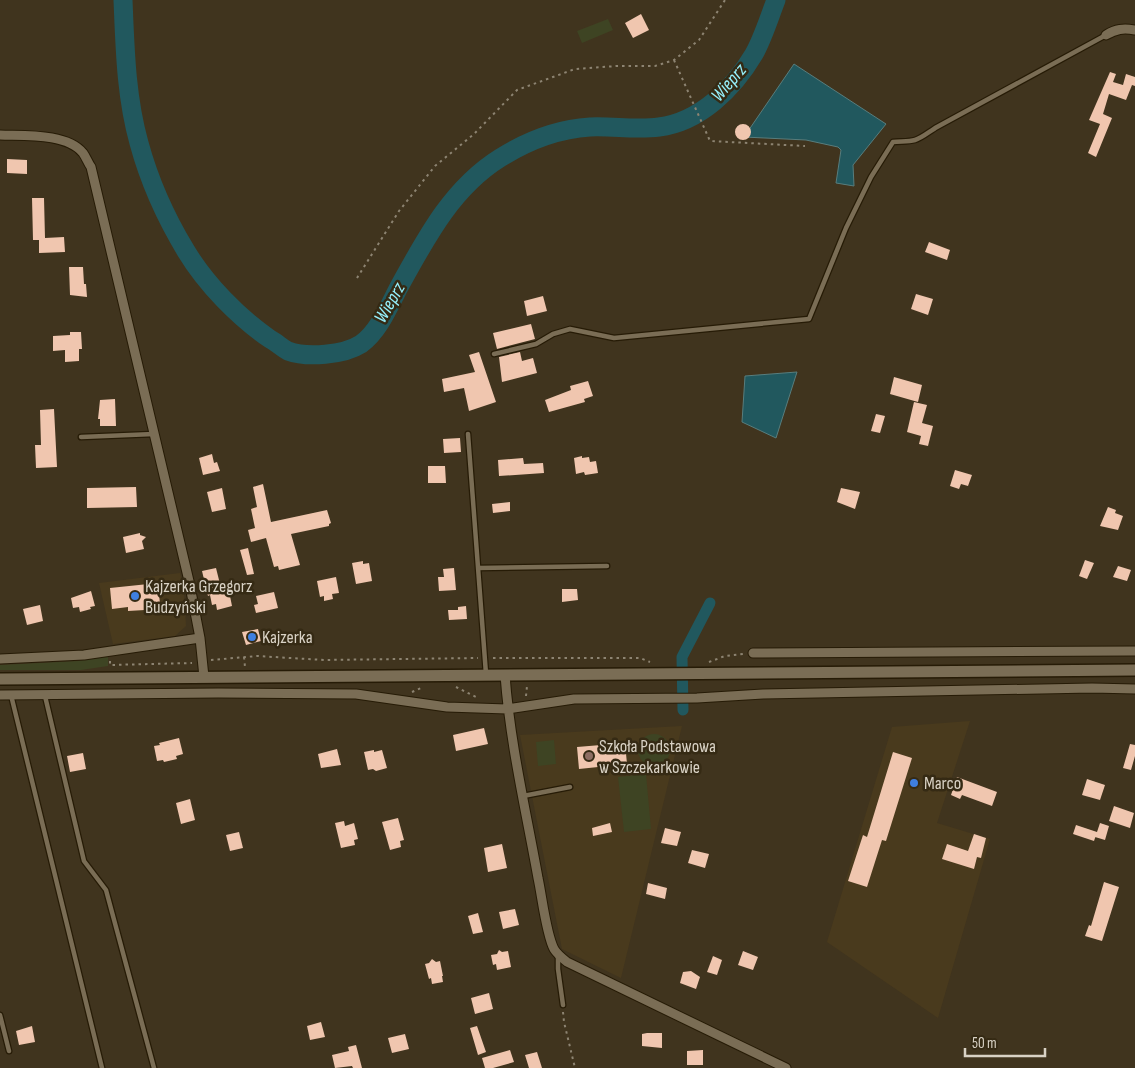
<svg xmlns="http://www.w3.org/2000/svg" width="1135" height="1068" font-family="'Sofia Sans Condensed',sans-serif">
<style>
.built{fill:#493a1d}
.green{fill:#3e4423}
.water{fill:#21585e;stroke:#587d7d}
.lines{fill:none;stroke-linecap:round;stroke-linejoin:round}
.canal{stroke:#21585e;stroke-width:11}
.river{stroke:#21585e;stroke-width:19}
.building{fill:#f0c6af}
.service-casing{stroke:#261b06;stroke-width:7}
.minor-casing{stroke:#261b06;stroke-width:11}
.secondary-casing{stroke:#261b06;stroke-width:14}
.path{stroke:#8d8472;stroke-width:2;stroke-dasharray:2.5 4;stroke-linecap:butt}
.service{stroke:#7a6d55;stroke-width:4.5}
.minor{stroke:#7a6d55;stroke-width:9}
.secondary{stroke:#7a6d55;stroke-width:11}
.shop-dot{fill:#3f7fe0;stroke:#352a14;stroke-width:2}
.education-dot{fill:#8d6e63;stroke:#352a14;stroke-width:2}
.labels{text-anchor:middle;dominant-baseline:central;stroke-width:5;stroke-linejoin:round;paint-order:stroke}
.poi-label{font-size:18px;fill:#d9d2c5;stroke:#352a14;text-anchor:start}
.water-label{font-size:19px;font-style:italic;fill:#96f0fc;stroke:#352a14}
</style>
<rect width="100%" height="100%" fill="#40341e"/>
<path class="built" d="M180,573l4,18 2,35 -11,10 -62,8 -14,-61z
M970,721l-33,102 53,16 -52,179 -111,-76 65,-215z
M682,726l-61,252 -59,-29 -42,-214z"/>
<path class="green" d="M608,19l5,11 -31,13 -5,-12z
M108,655v11l-27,4h-81v-5l78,-4z
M638 750a16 16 0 1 1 32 0a16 16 0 1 1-32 0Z
M554,740l2,24 -18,2 -2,-24z
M646,774l5,55 -27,3 -6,-55z"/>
<path class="water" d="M794,64l92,60 -33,41 1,21 -18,-3 5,-33 -3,-3 -32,-7 -62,-3z
M797,372l-21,66 -34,-16 3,-46z"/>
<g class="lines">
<path class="canal" d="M683,710l-1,-53 28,-54"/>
<path class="river" d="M123,0c2,48 3,97 16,143 10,37 27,75 47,108 20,33 52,66 84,88 6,3 12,9 18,12 19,7 56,4 73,-7 18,-13 28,-38 38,-57 27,-49 53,-99 101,-129 27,-17 58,-29 90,-31 23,-1 47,3 69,0 41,-5 75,-39 95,-73 9,-16 15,-36 22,-54"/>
</g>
<path class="building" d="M641,14l8,16 -16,8 -8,-15z
M1110,72l6,2 -3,8 10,3 3,-11 9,3v9l-3,-1 -6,15 -17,-6 -6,20 9,4 -16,39 -8,-4 12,-29 -11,-4z
M735 132a8 8 0 1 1 16 0a8 8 0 1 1-16 0Z
M7,159l20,1v14l-20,-1z
M32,198h12l1,40 19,-1 1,15 -26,1v-13h-6z
M929,242l21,8 -3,10 -22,-8z
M69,267h14l1,17h2l1,13 -17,-2z
M916,294l17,5 -5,16 -17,-6z
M543,296l4,15 -20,5 -3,-15z
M531,324l4,15 -38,10 -4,-16z
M70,332h11l1,17h-3v12l-14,1v-12l-12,1v-15l17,-1z
M479,352l17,50 -27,9 -5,-23 -20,4 -2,-13 33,-7 -6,-17z
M520,352l2,9 11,-3 4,15 -35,9 -3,-25z
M894,377l28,8 -4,17 -28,-8z
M588,381l5,15 -9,3 1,3 -36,10 -4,-12 26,-10 -1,-4z
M115,399l1,27h-16v-7h-2l2,-19z
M914,402l13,3 -5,18 11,3 -5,20 -9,-2 2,-8 -14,-4z
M54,409l3,58 -21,1 -1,-23h6l-1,-35z
M876,414l9,2 -5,17 -9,-2z
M460,438l1,14 -17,1 -1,-14z
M212,454l2,9 3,-1 3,9 -17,4 -4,-17z
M582,456v2l7,-1 1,5 6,-1 2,12 -13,2 -1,-3 -8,2 -2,-16z
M523,458l1,6 19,-1 1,10 -45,3 -1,-16z
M428,466h17l1,17h-18z
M955,470l17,5 -4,11 -7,-2 -2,5 -9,-3z
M263,484l8,38 56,-12 4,13 -2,1v2l-38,8 9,31 -21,5 -1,-4 -4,1 -8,-29 -15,4 -3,-12 7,-2 -4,-19 6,-2 -4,-20z
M136,487l1,20 -50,1v-20z
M222,488l4,21 -14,3 -5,-20z
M841,488l19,4 -5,17 -18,-7z
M510,502v9l-17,2 -1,-9z
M1108,507l8,3 -1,3 8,3 -5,14 -18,-4z
M140,533v2l6,2 -4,4 2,8 -18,4 -3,-16z
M248,548l6,26 -7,1 -7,-25z
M1085,560l9,3 -7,16 -8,-3z
M363,561v3l6,-1 3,18 -16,3 -4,-21z
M1118,566l13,4 -4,11 -14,-4z
M216,568l6,24 7,-1 3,15 -15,4 -1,-6 -4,1 -2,-10 -2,1 -6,-25z
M454,568l2,22 -17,1 -1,-14h6l-1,-8z
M336,577l3,16 -7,1 1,5 -9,2v-5l-4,1 -3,-16z
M158,583l2,21 -16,2 1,4 -17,1v-4l-16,2 -2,-21z
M562,589h15l1,11 -16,2z
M91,591l4,15 -5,1 1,2 -11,3 -1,-5 -6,1 -2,-10z
M274,592l4,16 -22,5 -2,-8 4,-1 -2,-8z
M40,605l3,16 -16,4 -4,-16z
M466,606l1,13 -18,1 -1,-10h10v-3z
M258,629l3,12 -15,4 -4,-13z
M484,728l4,16 -32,7 -3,-16z
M179,738l4,16 -7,2 1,3 -13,3 -1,-2 -6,1 -3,-15 6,-1 -1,-2z
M625,743l2,21 -48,5 -2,-22z
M1130,744l5,1v11l-4,14 -8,-2z
M337,749l4,16 -20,3 -3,-14z
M374,750v2l8,-2 5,18 -11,3 -3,-2 -5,1 -4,-18z
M893,752l19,6 -26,83 -4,-1 -15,47 -19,-6 15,-46 4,2z
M83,753l3,16 -16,3 -3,-16z
M957,777l40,15 -5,14 -30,-11 -2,4 -9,-4z
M1087,779l18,6 -5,15 -18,-5z
M190,799l5,21 -14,4 -5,-21z
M1114,806l20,7 -4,15 -21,-7z
M398,818l6,22 -4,1 1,6 -11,3 -8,-28z
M344,821l1,5 9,-3 4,16 -4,1 1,5 -14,3 -6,-25z
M610,823l2,9 -19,4 -1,-8z
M1100,823l9,3 -4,14 -10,-3 1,-2 -2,6 -21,-7 3,-9 21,7z
M665,828l16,4 -4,14 -16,-3z
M239,832l4,16 -13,3 -4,-16z
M974,834l12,4 -5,20 -4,-1 -3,12 -32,-10 5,-15 21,7z
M502,844l5,24 -19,4 -4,-24z
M692,850l17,4 -4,14 -17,-5z
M1104,882l15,5 -17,54 -17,-5 4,-11 2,1z
M648,883l19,5 -2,11 -19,-5z
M515,909l4,16 -16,4 -4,-17z
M478,913l5,19 -10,2 -5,-18z
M499,950l3,2 6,-1 3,16 -14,3 -1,-6 -3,1 -2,-10 6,-1z
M743,951l15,6 -5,13 -15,-5z
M713,956l9,4 -5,15 -10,-3z
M432,959l4,3 4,-1 3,15h-1l1,6 -11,2 -1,-6 -2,1 -4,-15 4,-1z
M691,971l9,6 -4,12 -16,-6 3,-11z
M489,993l4,16 -18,5 -4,-16z
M321,1022l4,15 -15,3 -3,-14z
M32,1026l3,16 -16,3 -3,-14z
M477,1026l9,26 -8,3 -8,-27z
M647,1033h15v15l-20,-2v-12z
M405,1034l4,15 -17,4 -4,-15z
M356,1045l6,23h-9l-1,-2 -17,2 -3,-13 17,-4 -1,-4z
M510,1050l4,12 -21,6h-8l-3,-10z
M703,1050v15h-16v-14z
M537,1052l5,16h-13l-4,-13z"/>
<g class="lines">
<g class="service-casing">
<path id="service" d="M494,354l42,-10 17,-10 17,-5 44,9 195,-19 37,-91 25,-51 22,-35c7,-1 15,0 22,-2 7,-2 15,-9 22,-13l169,-92
M468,434l18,240
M81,437l73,-3
M478,568l129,-2
M11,695l91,373
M45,696l39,165 22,29 48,178
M523,796l47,-9
M558,956v13l5,36
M0,1015l9,36"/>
</g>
<g class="minor-casing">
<path id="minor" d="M1106,35c10,-6 17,-7 29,-5
M0,135c24,1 67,-2 83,18 3,4 5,10 8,14l98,414 11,57 4,39
M753,653l382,-2
M0,659l84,-4 116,-17
M505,675c5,68 21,136 33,203 4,18 8,56 16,71 3,5 8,9 13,13l219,106
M0,695l218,-2 138,1 91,13 60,2 67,-10 123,-1 66,-4 329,-6 43,1"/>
</g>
<g class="secondary-casing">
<path id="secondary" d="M0,679l1135,-9"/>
</g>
<path class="path" d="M674,60l36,81 95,5
M357,278l42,-67 36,-45 39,-32 43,-44 58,-21 42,-3h38l19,-6 25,-20 26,-40
M244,657l1,10
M493,658h147l10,4
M211,660l46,-4 67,4 154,-2
M110,661v4l82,-2
M709,662l16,-6 18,-2
M456,687l22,11
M412,692l9,-4
M526,696l1,-10
M563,1012l1,10 11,46"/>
<use href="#service" class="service"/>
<use href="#minor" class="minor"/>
<use href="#secondary" class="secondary"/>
</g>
<g class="shop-dot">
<circle cx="135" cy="596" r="5"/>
<circle cx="252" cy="637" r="5"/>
<circle cx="914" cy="783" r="5"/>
</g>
<circle class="education-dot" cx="589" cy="756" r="5"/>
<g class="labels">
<g class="poi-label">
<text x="145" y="586">Kajzerka Grzegorz<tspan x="145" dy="21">Budzyński</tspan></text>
<text x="262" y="637">Kajzerka</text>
<text x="599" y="746">Szkoła Podstawowa<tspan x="599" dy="21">w Szczekarkowie</tspan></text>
<text x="924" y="783">Marco</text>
</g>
<g class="water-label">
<text transform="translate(729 83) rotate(-49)">Wieprz</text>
<text transform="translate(390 303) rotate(-60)">Wieprz</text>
</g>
</g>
<path d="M965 1048v8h80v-8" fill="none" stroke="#d9d2c5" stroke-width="2.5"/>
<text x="972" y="1048" font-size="15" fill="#d9d2c5" stroke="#352a14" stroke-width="4" paint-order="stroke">50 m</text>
</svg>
